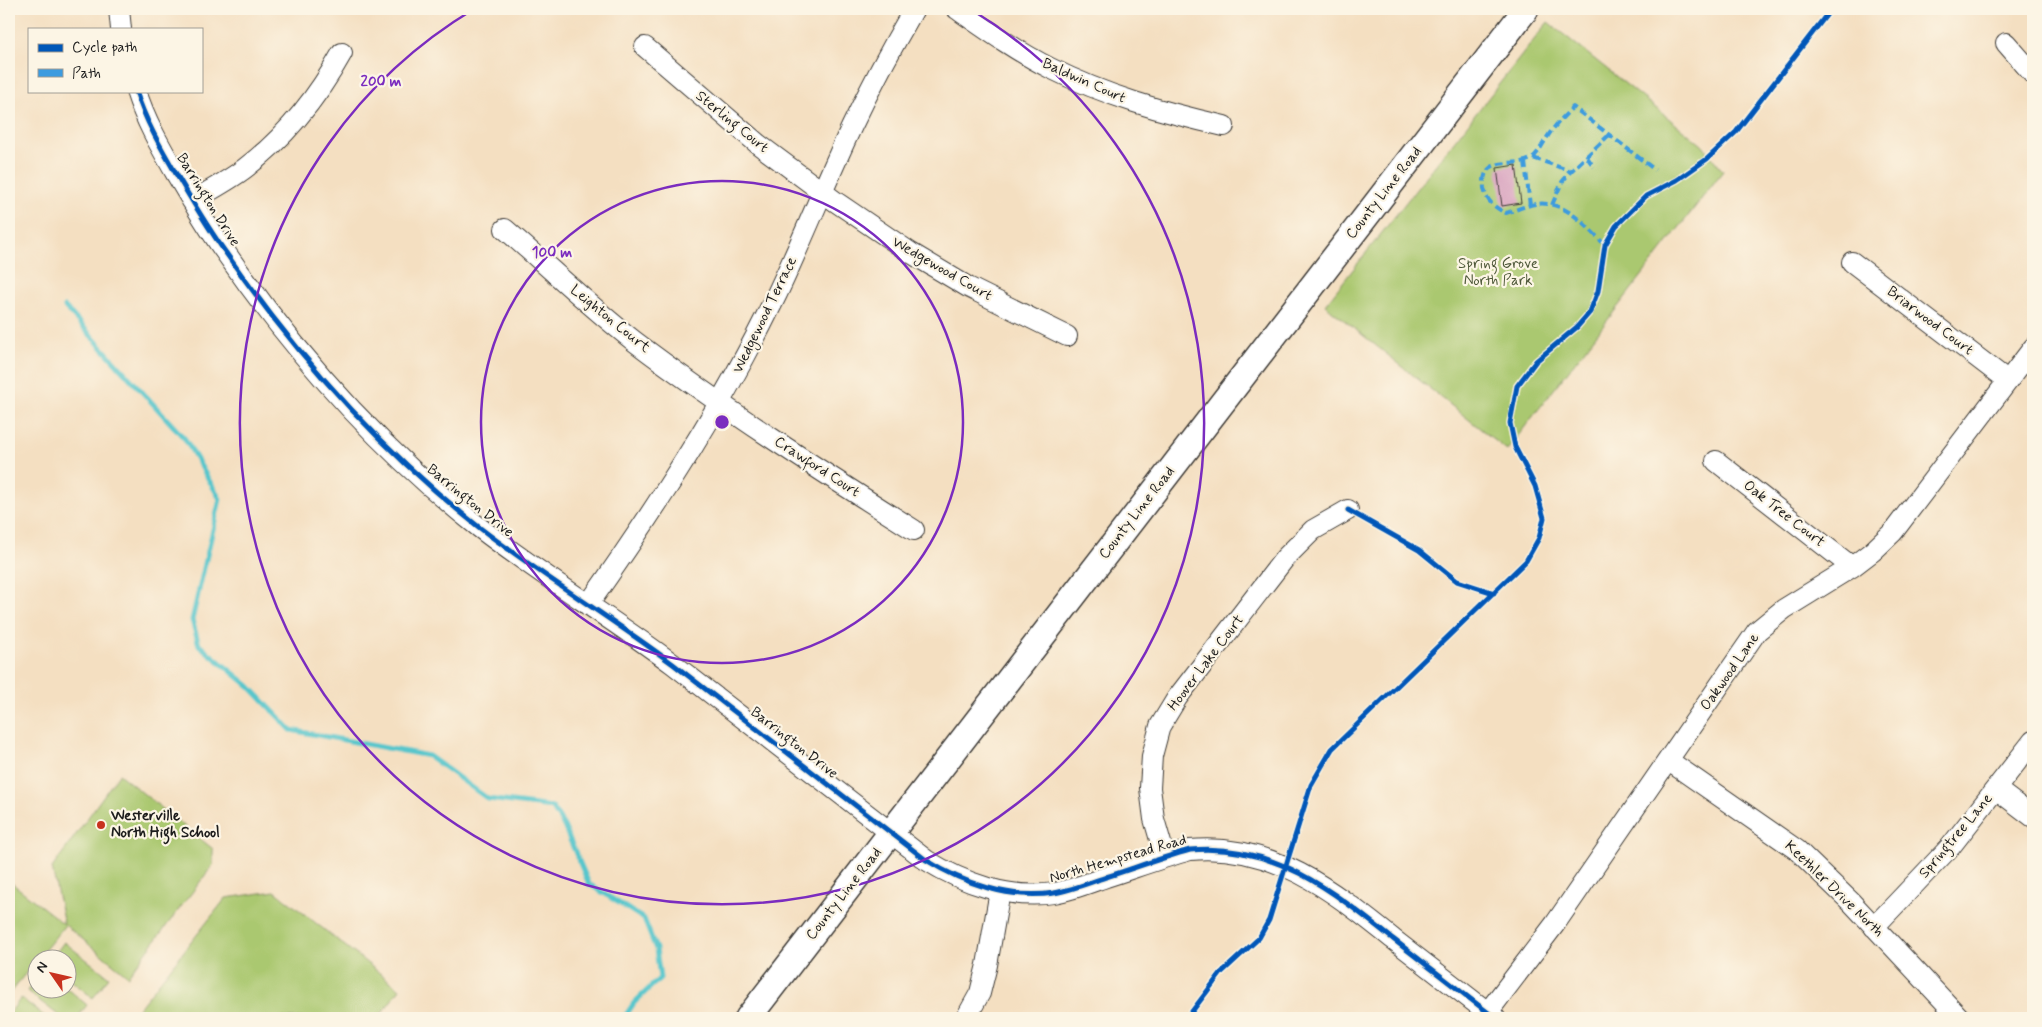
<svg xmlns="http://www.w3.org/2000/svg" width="2042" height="1027" font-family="Mynerve,sans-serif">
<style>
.green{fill:#aac870;stroke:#637246}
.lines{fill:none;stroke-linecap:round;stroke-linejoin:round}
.stream{stroke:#58c6cc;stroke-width:5}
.building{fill:#d59bbc}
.minor-casing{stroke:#3c3935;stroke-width:22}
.major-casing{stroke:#3c3935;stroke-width:28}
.minor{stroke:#fff;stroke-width:20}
.major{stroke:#fff;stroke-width:25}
.quiet{stroke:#3c9bdf;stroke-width:4;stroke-dasharray:8 4;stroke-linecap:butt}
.cycleway-casing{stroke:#fcf5e5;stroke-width:8}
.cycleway{stroke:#0057b8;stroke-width:5}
.ring{fill:none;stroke:#7b2cbf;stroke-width:2.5}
.poi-dot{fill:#c8321e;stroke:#fcf5e5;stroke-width:2}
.labels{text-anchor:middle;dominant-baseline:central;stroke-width:4.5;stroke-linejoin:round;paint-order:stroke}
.street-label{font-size:15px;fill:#1c1c1c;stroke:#fcf5e5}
.park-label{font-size:15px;fill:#4e5839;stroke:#fcf5e5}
.poi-label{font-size:15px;font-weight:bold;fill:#1c1c1c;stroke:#fcf5e5;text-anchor:start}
.centre{fill:#7b2cbf;stroke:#fcf5e5;stroke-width:2.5}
.ring-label{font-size:15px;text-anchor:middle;font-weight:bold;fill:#7b2cbf;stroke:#fcf5e5;stroke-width:4.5;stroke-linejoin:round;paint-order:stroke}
</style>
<rect width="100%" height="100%" fill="#fcf5e5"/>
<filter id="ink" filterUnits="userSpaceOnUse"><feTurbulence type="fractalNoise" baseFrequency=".02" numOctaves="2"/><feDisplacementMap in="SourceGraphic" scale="10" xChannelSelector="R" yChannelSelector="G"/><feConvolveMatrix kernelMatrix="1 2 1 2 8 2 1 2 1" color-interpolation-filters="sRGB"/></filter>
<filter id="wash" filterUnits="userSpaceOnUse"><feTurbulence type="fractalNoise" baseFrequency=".0096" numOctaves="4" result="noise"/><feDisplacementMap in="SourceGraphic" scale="20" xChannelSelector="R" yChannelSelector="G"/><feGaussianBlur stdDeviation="1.12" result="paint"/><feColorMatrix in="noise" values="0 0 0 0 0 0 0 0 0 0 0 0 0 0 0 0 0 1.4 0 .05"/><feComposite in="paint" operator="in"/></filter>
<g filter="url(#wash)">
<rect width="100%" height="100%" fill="#f4dfc1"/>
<path class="green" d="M1548,22l154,123 21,26 -216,279 -182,-145z
M119,774l94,75v16l-85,111 -63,-51 -56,69v-113l55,43 -12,-56z
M275,891l125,98 -22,29h-247l95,-120z
M64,942l45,35 -16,21 -25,-20v-18l-17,-1z
M37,977l1,13 30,-1 19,16 -10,13h-15l-35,-27z
M21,998l26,20h-38v-4z"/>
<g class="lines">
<path class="stream" d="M65,307l120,132 35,60 -28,121 7,25 50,41 42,44 138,26 59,43 64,8 12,19 25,58 55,35 12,30 4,29 -26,25 -10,15"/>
</g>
<g id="blocks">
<path class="building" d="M1516,165l5,38 -19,3 -5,-38z"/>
</g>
</g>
<g filter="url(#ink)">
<use href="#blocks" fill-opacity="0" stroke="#3c3935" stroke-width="1"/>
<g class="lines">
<g class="minor-casing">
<path id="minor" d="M119,9l2,20
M957,9c30,21 61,43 93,59 56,28 113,44 174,58
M2006,43l27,31
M645,47l113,97 78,58 75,51 57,34 99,49
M136,91c9,29 24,55 39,81 16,27 32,55 51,81 71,103 155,197 254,275 62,48 130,89 193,136 85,65 169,131 253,196 37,23 84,40 128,33 18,-3 35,-10 52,-16 28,-9 55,-19 84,-27 82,-8 143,41 203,89 34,26 68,53 102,79
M192,201c17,-10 36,-20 52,-32 41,-31 73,-71 98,-116
M505,229c43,37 84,77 129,112 90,68 185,129 280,189
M1852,262l156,119
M1716,461l136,106
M588,605c69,-98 134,-198 187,-307 27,-56 50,-115 77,-172 19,-40 40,-79 62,-117
M1669,761l128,89 55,53 108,115
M1996,789l37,28
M1165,857l-11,-38 -4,-31 2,-32 8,-30 17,-28 108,-140 28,-28 35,-20
M1874,927l77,-81 82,-105
M1488,1012l67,-88 202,-293 27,-22 68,-42 21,-16 20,-19 140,-184
M966,1018l14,-25 7,-28 13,-74"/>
</g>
<g class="major-casing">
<path id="major" d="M748,1018l778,-1009"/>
</g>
<use href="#minor" class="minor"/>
<use href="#major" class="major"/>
<path class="quiet" d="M1587,157l7,10
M1533,158l38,13
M1525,162l5,44
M1552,205l10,-23 9,-11 38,-36
M1605,245c-18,-18 -39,-45 -69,-41 -9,1 -20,6 -30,9 -11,-5 -20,-12 -22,-25 -3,-36 33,-19 48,-30 7,-5 11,-15 16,-22 7,-11 16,-20 25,-29l82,63"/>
<g class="cycleway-casing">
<path id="cycleway" d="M136,91c9,29 24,55 39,81 16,27 32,55 51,81 71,103 155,197 254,275 62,48 130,89 193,136 85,65 169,131 253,196 37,23 84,40 128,33 18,-3 35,-10 52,-16 28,-9 55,-19 84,-27 82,-8 143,41 203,89 34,26 68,53 102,79
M1348,510l71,40 38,31 37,12
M1187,1018l34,-45 38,-35 10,-18 42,-135 21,-36 194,-188 13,-23 5,-20 -9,-32 -20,-39 -5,-24 7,-37 19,-25 41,-34 13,-15 8,-21 7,-46 11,-19 30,-30 31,-16 30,-21 29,-27 95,-123"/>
</g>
<use href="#cycleway" class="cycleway"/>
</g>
</g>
<g class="ring">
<circle cx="722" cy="422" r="241"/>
<path d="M970 9A482 482 0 1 1 474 9"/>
</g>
<circle class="poi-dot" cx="101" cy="825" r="5"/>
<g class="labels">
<g class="street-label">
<text transform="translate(1084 81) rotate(24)">Baldwin Court</text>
<text transform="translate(732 122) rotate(39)">Sterling Court</text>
<text transform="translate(1384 193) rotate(-52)">County Line Road</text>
<text transform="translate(208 200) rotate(58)">Barrington Drive</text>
<text transform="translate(942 269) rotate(30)">Wedgewood Court</text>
<text transform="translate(765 315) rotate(-64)">Wedgewood Terrace</text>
<text transform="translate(610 319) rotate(39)">Leighton Court</text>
<text transform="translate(1930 321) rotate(37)">Briarwood Court</text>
<text transform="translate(817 467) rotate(33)">Crawford Court</text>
<text transform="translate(470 501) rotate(39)">Barrington Drive</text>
<text transform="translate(1137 513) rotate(-52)">County Line Road</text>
<text transform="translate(1784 514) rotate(38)">Oak Tree Court</text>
<text transform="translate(1206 663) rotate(-53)">Hoover Lake Court</text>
<text transform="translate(1730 672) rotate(-55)">Oakwood Lane</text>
<text transform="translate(794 743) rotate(38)">Barrington Drive</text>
<text transform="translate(1956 836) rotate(-50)">Springtree Lane</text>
<text transform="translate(1118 859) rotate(-16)">North Hempstead Road</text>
<text transform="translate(1834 889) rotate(44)">Keethler Drive North</text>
<text transform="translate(844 894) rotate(-52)">County Line Road</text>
</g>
<g class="park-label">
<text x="1498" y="264">Spring Grove<tspan x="1498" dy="17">North Park</tspan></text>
</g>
<g class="poi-label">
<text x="111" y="816">Westerville<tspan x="111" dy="17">North High School</tspan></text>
</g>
</g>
<circle cx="722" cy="422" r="8" class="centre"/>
<g class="ring-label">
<text x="381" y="86">200 m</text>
<text x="552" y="257">100 m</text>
</g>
<rect width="2042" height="1027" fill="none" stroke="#fcf5e5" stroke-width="30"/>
<rect x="28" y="28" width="175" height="65" fill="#fcf5e5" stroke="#a29e95"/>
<rect x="38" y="44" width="25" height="8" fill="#0057b8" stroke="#a29e95"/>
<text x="72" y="52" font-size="15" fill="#1c1c1c">Cycle path</text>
<rect x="38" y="69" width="25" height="8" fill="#3c9bdf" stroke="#a29e95"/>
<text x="72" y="78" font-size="15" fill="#1c1c1c">Path</text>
<g transform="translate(52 974) rotate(304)"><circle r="24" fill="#fcf5e5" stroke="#a29e95"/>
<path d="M0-4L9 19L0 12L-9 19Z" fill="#c8321e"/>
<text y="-8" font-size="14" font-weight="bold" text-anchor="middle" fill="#1c1c1c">N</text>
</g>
</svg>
